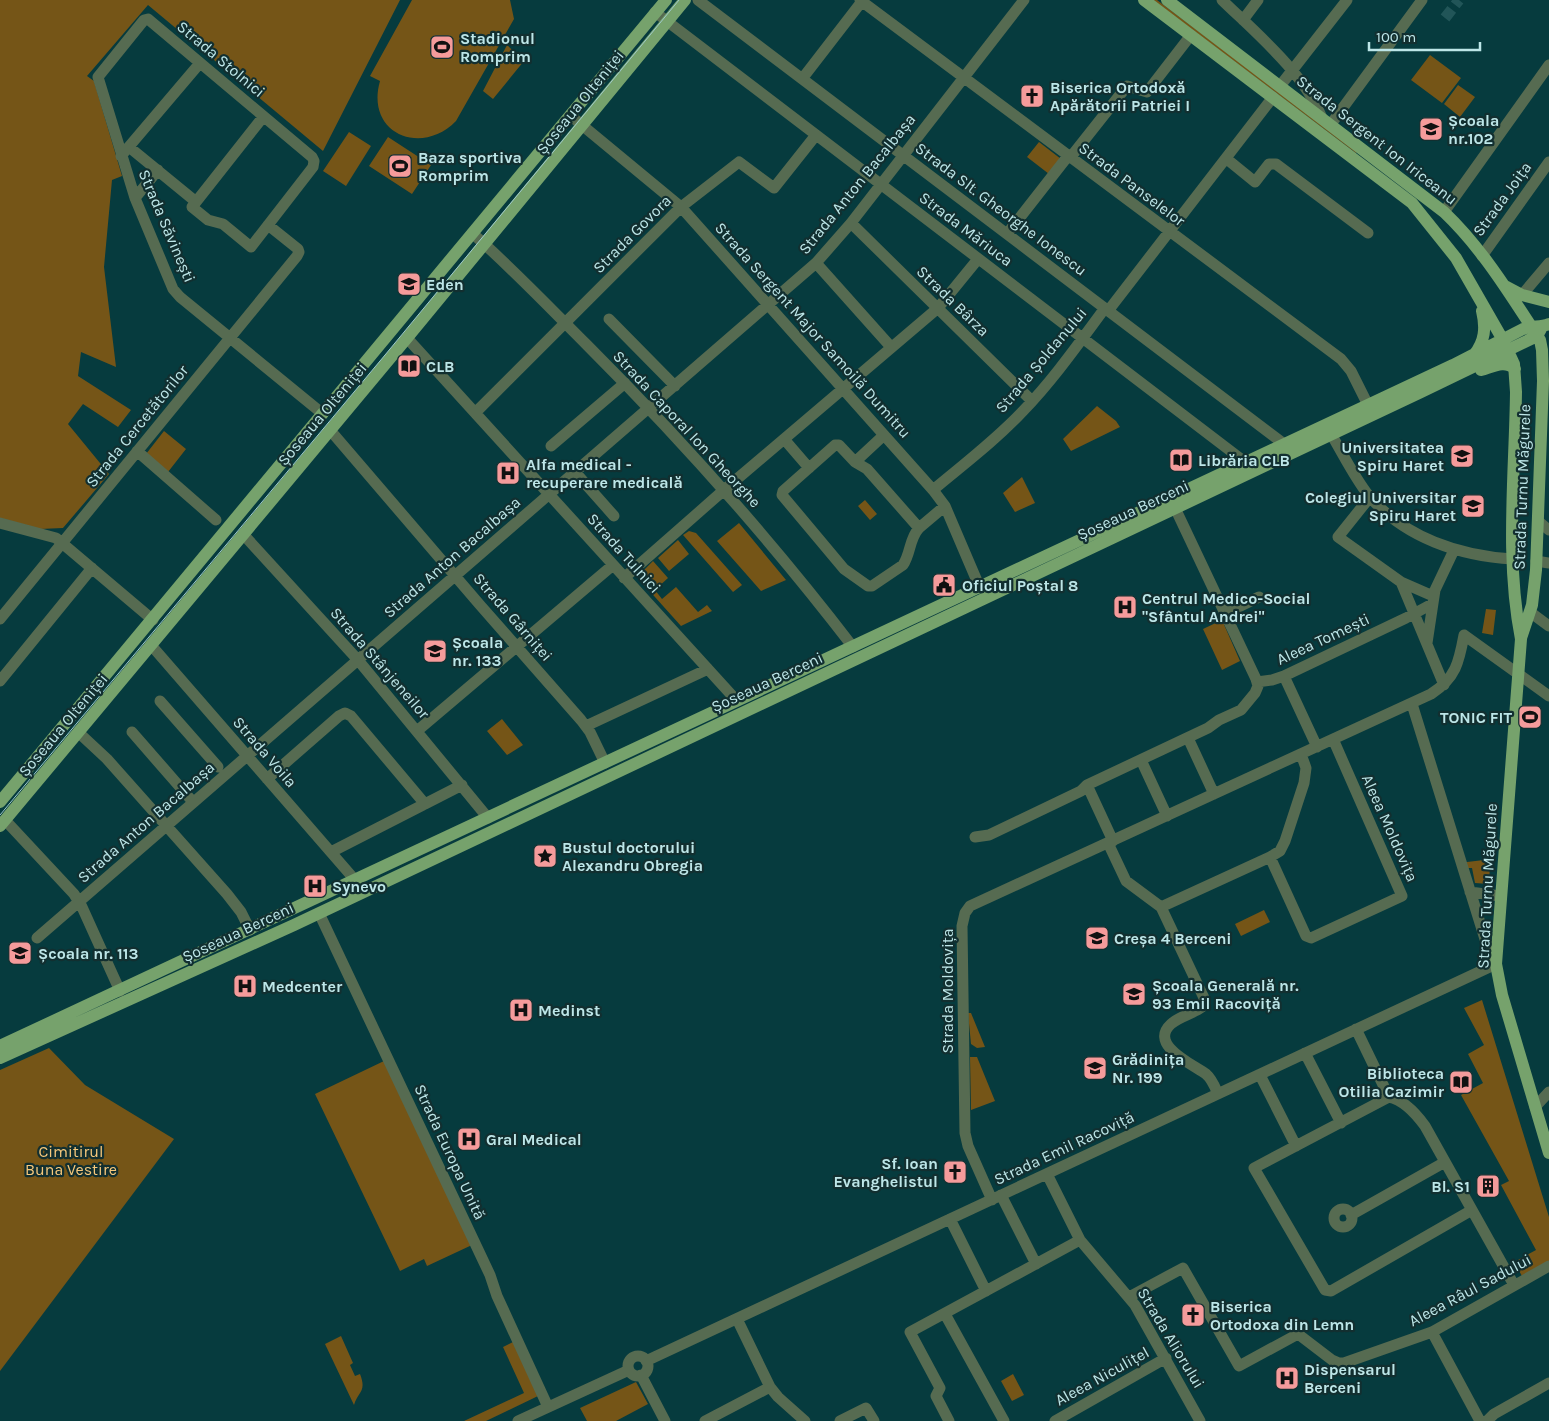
<svg xmlns="http://www.w3.org/2000/svg" width="1549" height="1421" font-family="Karla,sans-serif">
<style>
.green{fill:#755517}
.lines{fill:none;stroke-linecap:round;stroke-linejoin:round}
.minor-tunnel{stroke:#215558;stroke-width:11;stroke-dasharray:11 5.5;stroke-linecap:butt}
.minor{stroke:#566b51;stroke-width:11}
.major{stroke:#76a26c;stroke-width:12}
.tram{stroke:#9ec9cb;stroke-width:1}
.labels{text-anchor:middle;dominant-baseline:central;stroke-width:4.5;stroke-linejoin:round;paint-order:stroke}
.poi-label{font-size:16px;font-weight:bold;fill:#bde6e8;stroke:#122f30;text-anchor:start}
.street-label{font-size:16px;fill:#bde6e8;stroke:#122f30}
.park-label{font-size:16px;fill:#f7c97c;stroke:#122f30}
</style>
<rect width="100%" height="100%" fill="#063b3e"/>
<path class="green" d="M0,0h400l-77,151 -175,-146 -61,71 7,5 28,95 -10,4 -8,87 12,100 -35,-15 -3,24 53,34 -13,17 -35,-23 -15,20 41,50 -46,54 -23,1 -40,-11z
M412,0h98l4,19 -58,102c-35,36 -91,12 -76,-40l-10,-5z
M1153,0h4l200,151 -1,2z
M507,45l17,16 -31,38 -10,-8z
M1430,55l31,23 -19,25 -31,-23z
M1458,85l17,12 -15,20 -16,-13z
M349,132l22,14 -25,40 -23,-15z
M388,137l43,28 -19,29 -43,-28z
M1039,142l22,17 -12,15 -22,-17z
M1097,406l19,15 4,6 -49,24 -8,-12z
M164,431l22,18 -18,23 -22,-18z
M1022,477l13,26 -20,9 -12,-19z
M865,500l12,14 -7,6 -12,-14z
M739,523l47,57 -25,11 -44,-50z
M689,531l7,2 46,52 -9,7 -50,-57z
M678,540l11,14 -20,17 -11,-13z
M653,561l15,17 -13,12 7,9 14,-12 22,25 9,-7 5,6 -31,15 -44,-49z
M1486,609l10,1 -3,25 -11,-2z
M1222,620l18,41 -18,9 -19,-41z
M502,719l21,26 -16,10 -20,-24z
M1484,860l6,5 -1,19 -14,-1 -3,-15h-5v-6z
M1264,910l6,12 -29,14 -6,-12z
M1482,1000l67,217v44l-27,15 -8,-14 22,-12 -35,-65 8,-4 -48,-86 22,-12 -15,-29 16,-9 -20,-37z
M968,1013h3l14,34 -8,1 -6,-4z
M49,1048l36,37 89,54 -174,232v-301z
M970,1057h7l18,44 -24,9z
M384,1061l88,184 -45,21 -3,-7 -24,12 -85,-177z
M341,1336l12,27 -3,2 5,11 5,-2c7,18 -2,17 -6,31l-29,-61z
M513,1342l25,54 -52,25h-22l60,-28 -21,-46z
M1013,1374l11,21 -12,6 -11,-20z
M636,1382l12,22 -32,17h-29l-7,-13z"/>
<g class="lines">
<path class="minor-tunnel" d="M1445,18l14,-18"/>
<path class="minor" d="M698,0l586,444
M860,0l481,359 10,12 17,34
M1222,0c35,34 82,73 100,118
M655,12l590,450
M1243,20l15,-20
M802,79l61,-79
M1280,86l67,-86
M571,116l110,91 252,283 12,16 35,82
M263,117l-71,90 16,13 15,4 28,23 62,-80 1,-6 -2,-4 -164,-138 -4,1 -46,57 37,121 38,91 7,8 143,117
M1331,124l91,-124
M129,147l66,54
M121,156l79,-93
M1227,157l1,3 27,22 14,-18h7l92,69
M1070,158l57,-72 20,6 44,-57
M135,198l23,-28
M1444,212l105,-147
M851,223l181,178
M472,233c40,35 76,73 114,111 95,95 185,196 267,303
M1007,234l61,-78
M1482,256l67,-94
M816,263l75,84
M1522,295l27,-32
M1108,311l165,-214
M609,319l66,67
M407,338l330,363
M476,412l205,-205 58,-45 35,26 42,-53
M330,430l150,175 101,115 9,12 15,31
M1331,434c12,20 23,43 38,62 36,42 91,60 144,63
M784,439l25,29
M835,445h4l16,17 12,7 52,59c-10,11 -8,25 -16,37l-31,21h-4l-24,-17 -62,-74 1,-4z
M551,446l74,-63
M137,451l79,69
M855,462l29,-27
M575,472l39,44
M933,490c31,-26 63,-50 90,-79 30,-31 56,-68 82,-103
M1370,497l-32,40 63,45 32,14
M1538,521l11,9
M0,523l56,15 97,82
M919,528l26,-22
M243,534l115,126 130,158
M1536,561l13,2
M624,578l100,-88 214,-182 40,-49
M1401,582l43,103
M1530,612l19,14
M1226,613l33,-16
M0,619l297,-363 2,-4 -1,-3 -30,-24
M1427,643l8,-53 19,-40
M151,645l204,235
M1284,676l33,71
M0,681l92,-113
M1257,682l15,-2 12,-4 122,-58 26,-14
M160,701l58,66
M586,726l122,-57
M417,731l196,-166
M78,732l29,27 120,135 14,18 9,18
M132,732l61,70
M1188,738l26,56
M1301,754l5,14 -2,15 -19,58 -5,10 -10,6 36,79 5,2 91,-42 -69,-157
M1141,760l26,56
M267,779l72,-63 6,-3 6,3 74,88
M1087,785l26,56
M5,820l69,74 8,13 38,84
M975,837l14,-2 92,-44 6,-6 121,-57 11,-8 22,-10 14,-17 3,-7 -2,-7 -81,-171
M1108,843l18,38 35,26 43,91 -2,9c-9,7 -22,9 -31,17 -23,21 23,41 35,50 6,5 9,13 12,20
M331,852l131,-67
M1470,892l30,4
M1161,907l109,-50
M319,913l171,362 7,21 51,111
M37,938l779,-675 35,-40 173,-223
M1356,1029l33,68c15,3 28,18 36,29l89,159
M1305,1053l36,70
M1260,1075l36,71
M1389,1097l-135,71 71,122 6,1 141,-81
M1535,1107l14,-15
M1047,1174l33,66 55,65 65,116
M1001,1195l35,69
M992,1200l-24,-54 -3,-13 -3,-207 3,-13 5,-7 461,-212c25,-16 28,-32 33,-59l85,61
M1334 1218a9 9 0 1 1 18 0a9 9 0 1 1-18 0Z
M1351,1215l94,-53
M950,1219l36,72
M1129,1297l54,-29 56,98 59,-32 34,26 7,3h5l88,-31 117,-66
M945,1314l59,107
M737,1319l33,68 8,10 27,24
M1432,1332l48,89
M628 1366a10 10 0 1 1 20 0a10 10 0 1 1-20 0Z
M646,1361l850,-397 -11,-25 -73,-235
M641,1375l24,46
M518,1421l111,-51
M705,1421l65,-34
M840,1421l26,-13 8,13
M949,1421l-13,-25 4,-8 -30,-56 170,-92
M1055,1421l111,-63
M1487,1421l7,-7 55,-31"/>
<path class="major" d="M1144,0l268,203 44,55 47,82 11,24 2,28c-1,82 -11,166 5,247l-25,325 6,31 47,158
M1167,0l277,212c39,37 67,84 96,128l2,10 1,31 -7,189 -4,35 -11,33
M1505,286l17,9 27,7
M1474,355c11,-14 12,-27 8,-44
M1481,370c11,-3 24,-11 34,-1
M0,802l666,-802
M0,826l407,-488 278,-338
M0,1046l1368,-641 85,-40 70,-36c9,-4 17,-1 26,-5
M0,1058l294,-133 1127,-533 116,-56 5,-9"/>
<path class="tram" d="M0,815l385,-460 294,-355"/>
</g>
<defs>
<g id="stadium-square" transform="scale(1.25)"><rect x="-9" y="-9" width="18" height="18" rx="4" fill="#f59b9b" stroke="#122f30"/><path d="M0-5a6.5 5 0 1 0 0 10a6.5 5 0 1 0 0-10ZM-3.5-1.8h7v3.6h-7Z" fill="#111"/></g>
<g id="church-square" transform="scale(1.25)"><rect x="-9" y="-9" width="18" height="18" rx="4" fill="#f59b9b" stroke="#122f30"/><path d="M-1.2-6h2.4v3.5h3.3v2.4h-3.3V6h-2.4V-.1h-3.3v-2.4h3.3Z" fill="#111"/></g>
<g id="school-square" transform="scale(1.25)"><rect x="-9" y="-9" width="18" height="18" rx="4" fill="#f59b9b" stroke="#122f30"/><path d="M0-5L7-2L0 1L-7-2ZM-4 1L0 2.5L4 1V4Q0 6-4 4Z" fill="#111"/></g>
<g id="library-square" transform="scale(1.25)"><rect x="-9" y="-9" width="18" height="18" rx="4" fill="#f59b9b" stroke="#122f30"/><path d="M-6-4Q-3-5.5-.7-3.5V5Q-3 3-6 4ZM6-4Q3-5.5 .7-3.5V5Q3 3 6 4Z" fill="#111"/></g>
<g id="university-square" transform="scale(1.25)"><rect x="-9" y="-9" width="18" height="18" rx="4" fill="#f59b9b" stroke="#122f30"/><path d="M0-5L7-2L0 1L-7-2ZM-4 1L0 2.5L4 1V4Q0 6-4 4Z" fill="#111"/></g>
<g id="hospital-square" transform="scale(1.25)"><rect x="-9" y="-9" width="18" height="18" rx="4" fill="#f59b9b" stroke="#122f30"/><path d="M-5-5h3v3.5h4V-5h3V5h-3V1.5h-4V5h-3Z" fill="#111"/></g>
<g id="civic-square" transform="scale(1.25)"><rect x="-9" y="-9" width="18" height="18" rx="4" fill="#f59b9b" stroke="#122f30"/><path d="M-.6-6.5H3V-4.5H.6V-3L4-1V1h2V6H-6V1h2V-1L-.6-3ZM-1.2 2.5V6h2.4V2.5Z" fill="#111"/></g>
<g id="sight-square" transform="scale(1.25)"><rect x="-9" y="-9" width="18" height="18" rx="4" fill="#f59b9b" stroke="#122f30"/><path d="M0-6L1.8-2.2L6-1.7L2.9 1.2L3.7 5.4L0 3.3L-3.7 5.4L-2.9 1.2L-6-1.7L-1.8-2.2Z" fill="#111"/></g>
<g id="building-square" transform="scale(1.25)"><rect x="-9" y="-9" width="18" height="18" rx="4" fill="#f59b9b" stroke="#122f30"/><path d="M-4-6H4V6H1V3H-1V6H-4ZM-2.5-4.3h1.7v1.8h-1.7ZM.8-4.3h1.7v1.8H.8ZM-2.5-1h1.7V.8h-1.7ZM.8-1h1.7V.8H.8Z" fill="#111"/></g>
</defs>
<g fill-rule="evenodd">
<use href="#stadium-square" x="442" y="47"/>
<use href="#church-square" x="1032" y="96"/>
<use href="#school-square" x="1431" y="129"/>
<use href="#stadium-square" x="400" y="166"/>
<use href="#school-square" x="409" y="284"/>
<use href="#library-square" x="409" y="366"/>
<use href="#university-square" x="1462" y="456"/>
<use href="#library-square" x="1181" y="460"/>
<use href="#hospital-square" x="508" y="473"/>
<use href="#university-square" x="1473" y="506"/>
<use href="#civic-square" x="944" y="585"/>
<use href="#hospital-square" x="1125" y="607"/>
<use href="#school-square" x="435" y="651"/>
<use href="#stadium-square" x="1530" y="717"/>
<use href="#sight-square" x="545" y="856"/>
<use href="#hospital-square" x="315" y="886"/>
<use href="#school-square" x="1097" y="938"/>
<use href="#school-square" x="20" y="953"/>
<use href="#hospital-square" x="245" y="986"/>
<use href="#school-square" x="1134" y="994"/>
<use href="#hospital-square" x="521" y="1010"/>
<use href="#school-square" x="1095" y="1068"/>
<use href="#library-square" x="1461" y="1082"/>
<use href="#hospital-square" x="469" y="1139"/>
<use href="#church-square" x="955" y="1172"/>
<use href="#building-square" x="1488" y="1186"/>
<use href="#church-square" x="1193" y="1315"/>
<use href="#hospital-square" x="1287" y="1378"/>
</g>
<g class="labels">
<g class="poi-label">
<text x="460" y="38">Stadionul<tspan x="460" dy="18">Romprim</tspan></text>
<text x="1050" y="87">Biserica Ortodoxă<tspan x="1050" dy="18">Apărătorii Patriei I</tspan></text>
<text x="1448" y="120">Școala<tspan x="1448" dy="18">nr.102</tspan></text>
<text x="418" y="157">Baza sportiva<tspan x="418" dy="18">Romprim</tspan></text>
<text x="426" y="284">Eden</text>
<text x="426" y="366">CLB</text>
<text x="1444" y="447" text-anchor="end">Universitatea<tspan x="1444" dy="18">Spiru Haret</tspan></text>
<text x="1198" y="460">Librăria CLB</text>
<text x="526" y="464">Alfa medical -<tspan x="526" dy="18">recuperare medicală</tspan></text>
<text x="1456" y="497" text-anchor="end">Colegiul Universitar<tspan x="1456" dy="18">Spiru Haret</tspan></text>
<text x="962" y="585">Oficiul Poștal 8</text>
<text x="1142" y="598">Centrul Medico-Social<tspan x="1142" dy="18">"Sfântul Andrei"</tspan></text>
<text x="452" y="642">Școala<tspan x="452" dy="18">nr. 133</tspan></text>
<text x="1512" y="717" text-anchor="end">TONIC FIT</text>
<text x="562" y="847">Bustul doctorului<tspan x="562" dy="18">Alexandru Obregia</tspan></text>
<text x="332" y="886">Synevo</text>
<text x="1114" y="938">Creșa 4 Berceni</text>
<text x="38" y="953">Școala nr. 113</text>
<text x="1152" y="985">Școala Generală nr.<tspan x="1152" dy="18">93 Emil Racoviță</tspan></text>
<text x="262" y="986">Medcenter</text>
<text x="538" y="1010">Medinst</text>
<text x="1112" y="1059">Grădinița<tspan x="1112" dy="18">Nr. 199</tspan></text>
<text x="1444" y="1073" text-anchor="end">Biblioteca<tspan x="1444" dy="18">Otilia Cazimir</tspan></text>
<text x="486" y="1139">Gral Medical</text>
<text x="938" y="1163" text-anchor="end">Sf. Ioan<tspan x="938" dy="18">Evanghelistul</tspan></text>
<text x="1470" y="1186" text-anchor="end">Bl. S1</text>
<text x="1210" y="1306">Biserica<tspan x="1210" dy="18">Ortodoxa din Lemn</tspan></text>
<text x="1304" y="1369">Dispensarul<tspan x="1304" dy="18">Berceni</tspan></text>
</g>
<g class="street-label">
<text transform="translate(221 59) rotate(40)">Strada Stolnici</text>
<text transform="translate(580 102) rotate(-51)">Șoseaua Olteniței</text>
<text transform="translate(1377 140) rotate(38)">Strada Sergent Ion Iriceanu</text>
<text transform="translate(857 184) rotate(-51)">Strada Anton Bacalbașa</text>
<text transform="translate(1132 184) rotate(37)">Strada Panselelor</text>
<text transform="translate(1502 199) rotate(-54)">Strada Joița</text>
<text transform="translate(1001 209) rotate(37)">Strada Slt. Gheorghe Ionescu</text>
<text transform="translate(167 226) rotate(67)">Strada Săvinești</text>
<text transform="translate(966 229) rotate(37)">Strada Măriuca</text>
<text transform="translate(632 234) rotate(-45)">Strada Govora</text>
<text transform="translate(953 301) rotate(44)">Strada Bârza</text>
<text transform="translate(813 330) rotate(48)">Strada Sergent Major Samoilă Dumitru</text>
<text transform="translate(1041 360) rotate(-50)">Strada Șoldanului</text>
<text transform="translate(322 414) rotate(-50)">Șoseaua Olteniței</text>
<text transform="translate(137 426) rotate(-51)">Strada Cercetătorilor</text>
<text transform="translate(687 429) rotate(47)">Strada Caporal Ion Gheorghe</text>
<text transform="translate(1522 487) rotate(-88)">Strada Turnu Măgurele</text>
<text transform="translate(1133 510) rotate(-25)">Șoseaua Berceni</text>
<text transform="translate(624 553) rotate(48)">Strada Tulnici</text>
<text transform="translate(452 557) rotate(-41)">Strada Anton Bacalbașa</text>
<text transform="translate(513 617) rotate(49)">Strada Gârniței</text>
<text transform="translate(1323 639) rotate(-25)">Aleea Tomești</text>
<text transform="translate(380 663) rotate(49)">Strada Stânjeneilor</text>
<text transform="translate(767 682) rotate(-25)">Șoseaua Berceni</text>
<text transform="translate(63 725) rotate(-50)">Șoseaua Olteniței</text>
<text transform="translate(265 752) rotate(49)">Strada Voila</text>
<text transform="translate(146 822) rotate(-41)">Strada Anton Bacalbașa</text>
<text transform="translate(1390 828) rotate(66)">Aleea Moldovița</text>
<text transform="translate(1487 886) rotate(-87)">Strada Turnu Măgurele</text>
<text transform="translate(238 932) rotate(-25)">Șoseaua Berceni</text>
<text transform="translate(947 991) rotate(-90)">Strada Moldovița</text>
<text transform="translate(1064 1148) rotate(-25)">Strada Emil Racoviță</text>
<text transform="translate(450 1152) rotate(65)">Strada Europa Unită</text>
<text transform="translate(1470 1290) rotate(-28)">Aleea Râul Sadului</text>
<text transform="translate(1171 1338) rotate(59)">Strada Aliorului</text>
<text transform="translate(1102 1376) rotate(-29)">Aleea Niculițel</text>
</g>
<g class="park-label">
<text x="71" y="1151">Cimitirul<tspan x="71" dy="18">Buna Vestire</tspan></text>
</g>
</g>
<path d="M1369 42v8h111v-8" fill="none" stroke="#bde6e8" stroke-width="2.5"/>
<text x="1376" y="42" font-size="15" fill="#bde6e8" stroke="#122f30" stroke-width="4" paint-order="stroke">100 m</text>
</svg>
